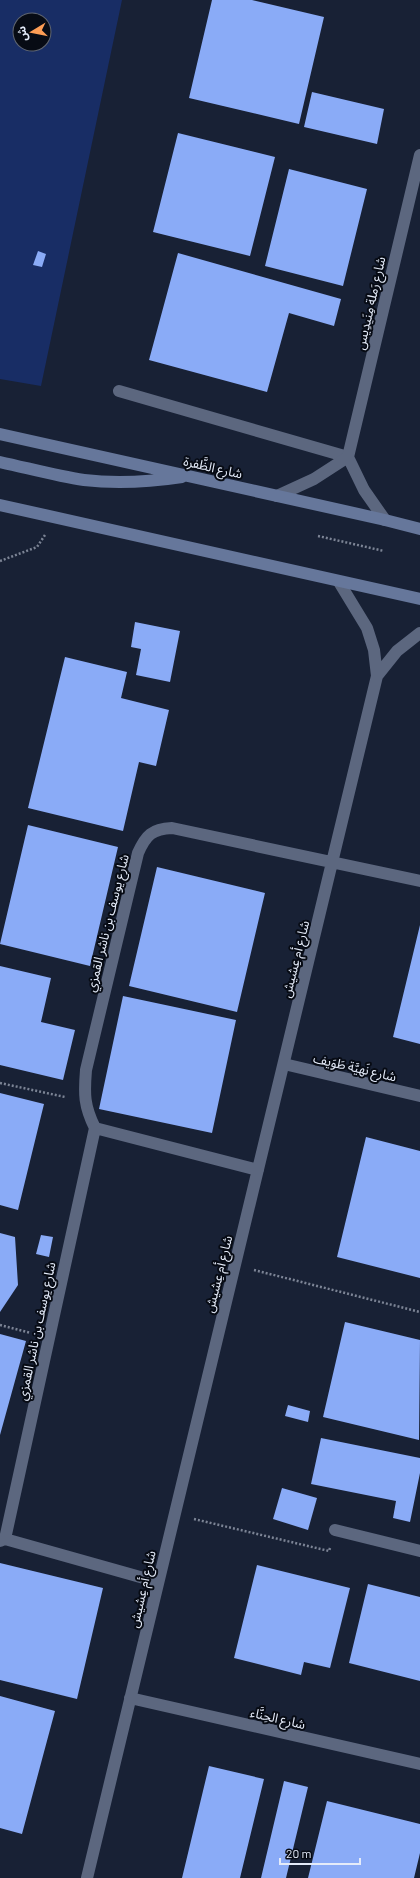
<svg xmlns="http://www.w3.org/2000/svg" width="420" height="1878" font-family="Barlow,'Noto Sans Arabic',sans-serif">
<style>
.green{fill:#182d65;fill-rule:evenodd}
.building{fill:#8aabf7}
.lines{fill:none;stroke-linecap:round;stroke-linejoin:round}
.path{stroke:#7c8495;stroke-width:2.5;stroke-dasharray:2 2;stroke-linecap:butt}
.lane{stroke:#5c677f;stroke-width:12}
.street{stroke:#5c677f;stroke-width:12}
.secondary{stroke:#66779b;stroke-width:12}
.labels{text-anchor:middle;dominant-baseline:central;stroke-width:4;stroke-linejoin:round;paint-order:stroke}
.street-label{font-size:13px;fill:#e4ebf9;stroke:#070b14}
</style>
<rect width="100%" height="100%" fill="#182135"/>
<path class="green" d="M0,0h122l-81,386 -41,-7zM20,20h24v24h-24z"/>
<path class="building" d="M212,0h40l72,17 -25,107 -110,-26z
M312,92l72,17 -7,35 -73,-17z
M178,133l97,24 -25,99 -97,-24z
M289,169l78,20 -24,97 -78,-20z
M38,251l8,3 -4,13 -9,-2z
M178,253l163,46 -7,27 -45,-13 -22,79 -118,-32z
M135,622l45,9 -10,51 -34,-7 5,-26 -10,-2z
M65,657l62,15 -6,26 48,12 -13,56 -17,-4 -16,69 -95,-23z
M28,825l90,22 -28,119 -90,-22z
M157,867l108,26 -28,119 -108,-26z
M420,925v119l-27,-7z
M0,966l51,12 -10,44 34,8 -12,50 -63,-15z
M123,996l113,24 -24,113 -113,-24z
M0,1093l44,11 -26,106 -18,-5z
M366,1137l54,14v127l-83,-21z
M0,1233l15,4 3,48 -18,27z
M41,1235l12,2 -4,20 -13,-3z
M345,1322l75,18 -1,100 -96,-23z
M0,1334l26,7 -26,94z
M288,1405l22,6 -2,11 -23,-6z
M321,1438l99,20v15l-10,49 -17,-4 3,-17 -85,-17z
M282,1488l35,10 -9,32 -35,-11z
M0,1563l103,25 -26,111 -77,-19z
M257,1565l93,23 -20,80 -26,-6 -3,13 -67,-17z
M368,1584l52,13v84l-71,-18z
M0,1696l55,15 -33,123 -22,-6z
M209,1766l55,13 -24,99h-58z
M284,1781l24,6 -22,91h-25z
M327,1801l93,23v29l-6,25h-106z"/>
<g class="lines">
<path class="path" d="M318,536l66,15
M0,561l37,-14 8,-12
M0,1083l65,14
M254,1270l166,42
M0,1325l31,8
M194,1519l135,32 1,-3"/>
<path class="lane" d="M119,391l229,66"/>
<path class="street" d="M277,496l37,-17 34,-22
M385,520l-21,-30 -16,-33 72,-302
M377,676l20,-25 23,-18
M284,1064l136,32
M258,1170l-163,-42c-11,-22 -11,-34 -9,-58l52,-217c8,-18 14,-24 34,-25l248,53
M335,1530l85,21
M5,1539l90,-411
M0,1541l5,-2 153,43
M130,1698l290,66
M87,1878l290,-1202 -3,-26 -7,-22 -28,-46"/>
<path class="secondary" d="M0,434l385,86 35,9
M0,462c28,6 56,14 84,18 33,4 65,2 98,-3
M0,505l420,94"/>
</g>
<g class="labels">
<g class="street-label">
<text transform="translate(370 303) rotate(-77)">شارع رَملة مِنَيدِيس</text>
<text transform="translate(213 467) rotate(13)">شارع الظَّفرة</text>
<text transform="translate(107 923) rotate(-76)">شارع يوسف بن ناشر القمزي</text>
<text transform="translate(295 959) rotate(-76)">شارع أم عِشيش</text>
<text transform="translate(355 1067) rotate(13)">شارع نَهيَّة طَوَيف</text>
<text transform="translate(218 1274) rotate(-76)">شارع أم عِشيش</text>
<text transform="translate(36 1331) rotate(-78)">شارع يوسف بن ناشر القمزي</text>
<text transform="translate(142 1589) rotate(-77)">شارع أم عِشيش</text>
<text transform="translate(278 1718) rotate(13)">شارع الحِنَّاء</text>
</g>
</g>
<g transform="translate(32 32) rotate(260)"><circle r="19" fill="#070b14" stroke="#5f6570"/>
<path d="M0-3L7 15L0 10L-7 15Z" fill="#fd9d55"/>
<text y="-6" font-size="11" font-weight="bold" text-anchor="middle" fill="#e4ebf9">ش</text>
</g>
<path d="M280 1858v6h80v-6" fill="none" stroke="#e4ebf9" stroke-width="2"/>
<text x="286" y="1858" font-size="12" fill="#e4ebf9" stroke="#070b14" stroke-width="3" paint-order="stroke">20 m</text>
</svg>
